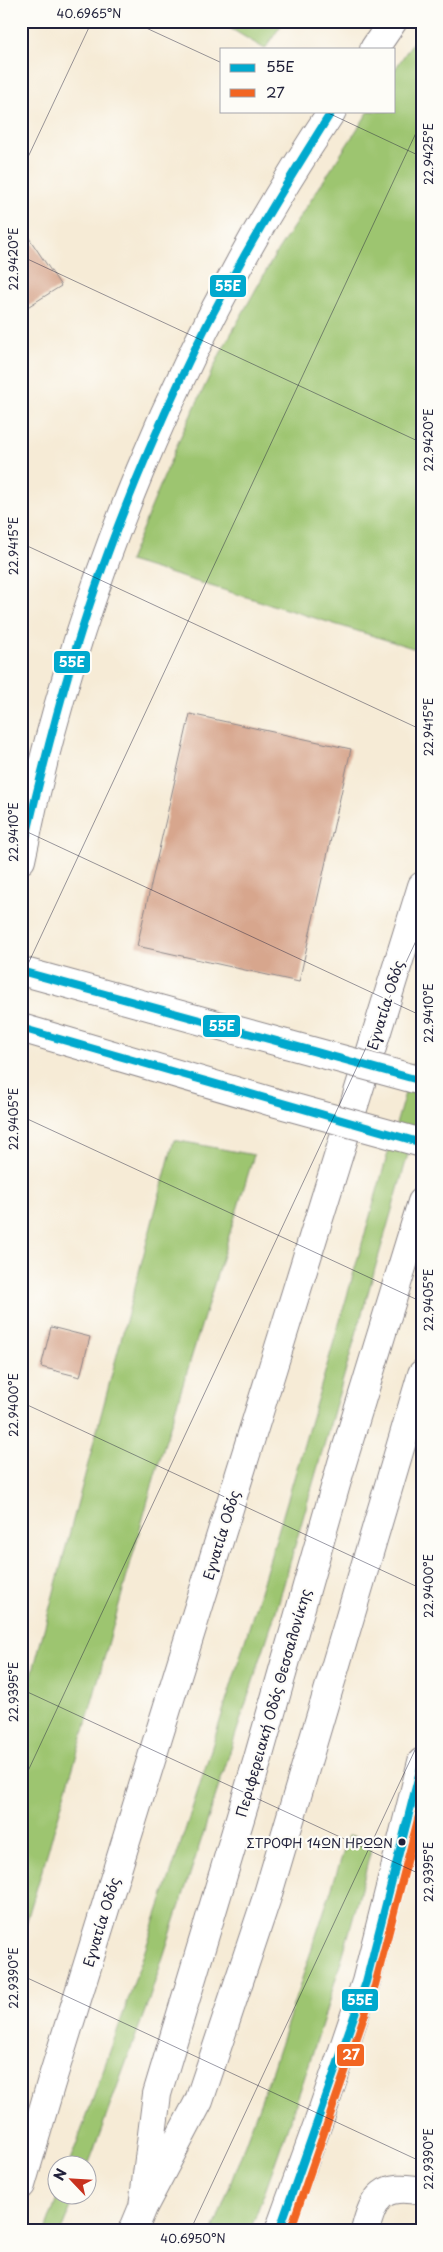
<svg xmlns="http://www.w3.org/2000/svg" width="443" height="2252" font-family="'Playpen Sans',sans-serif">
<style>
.grass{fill:#9dc570;stroke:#607456}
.building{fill:#d7a68d}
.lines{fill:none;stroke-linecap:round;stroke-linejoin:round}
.minor-casing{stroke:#8c8688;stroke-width:30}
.major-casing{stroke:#8c8688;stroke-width:30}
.highway-casing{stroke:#8c8688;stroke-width:30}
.minor{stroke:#fff;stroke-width:28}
.major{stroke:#fff;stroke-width:28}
.highway{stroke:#fff;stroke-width:28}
.major-bridge-casing{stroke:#8c8688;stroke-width:30;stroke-linecap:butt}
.major-bridge{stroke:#fff;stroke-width:28}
.bus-1-casing{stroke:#fdfcf7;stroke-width:11}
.bus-2-casing{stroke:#fdfcf7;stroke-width:11}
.bus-1{stroke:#00a9ce;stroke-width:8}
.bus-2{stroke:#f26522;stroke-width:8}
.ticks{fill:none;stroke:#22223b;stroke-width:1;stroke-opacity:0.45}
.bus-dot{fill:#22223b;stroke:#fdfcf7;stroke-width:2}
.labels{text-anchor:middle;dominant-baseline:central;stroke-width:4.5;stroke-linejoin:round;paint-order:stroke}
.bus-label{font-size:13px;fill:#22223b;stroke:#fdfcf7;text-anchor:end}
.street-label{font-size:14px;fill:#22223b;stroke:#fdfcf7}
.line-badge{stroke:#fdfcf7;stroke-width:2}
.badge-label{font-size:14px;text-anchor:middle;font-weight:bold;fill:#fff}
.neatline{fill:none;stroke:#22223b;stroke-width:2}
.ticks-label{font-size:12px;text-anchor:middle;fill:#22223b}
</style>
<rect width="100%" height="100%" fill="#fdfcf7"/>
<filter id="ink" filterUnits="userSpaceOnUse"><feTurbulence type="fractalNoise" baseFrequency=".02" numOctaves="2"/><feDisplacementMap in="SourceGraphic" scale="10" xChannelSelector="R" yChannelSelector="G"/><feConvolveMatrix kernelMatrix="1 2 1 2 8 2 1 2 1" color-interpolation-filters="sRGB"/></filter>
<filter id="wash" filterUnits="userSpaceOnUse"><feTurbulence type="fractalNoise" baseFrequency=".0096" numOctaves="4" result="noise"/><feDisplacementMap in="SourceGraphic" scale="20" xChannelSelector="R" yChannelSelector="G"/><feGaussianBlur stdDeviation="1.12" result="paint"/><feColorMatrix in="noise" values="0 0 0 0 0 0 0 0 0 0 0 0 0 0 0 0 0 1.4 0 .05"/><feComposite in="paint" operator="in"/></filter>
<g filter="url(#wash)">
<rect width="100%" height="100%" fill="#f6ebd6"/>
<path class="grass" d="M218,21h66l-19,28z
M422,28v602l-6,19 -287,-88 51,-123 42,-88 53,-95 94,-144h25v-40z
M422,1033v73l-145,502 -128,392 -61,166 -19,-2c138,-370 245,-751 353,-1131z
M174,1140l80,15 -99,320 -71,256 -63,209v-224z
M349,1835l24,6c-32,133 -75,262 -123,390h-37l58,-158z
M58,2195h18l-15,36h-16z"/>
<g id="blocks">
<path class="building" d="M21,226l40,60 -40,25z
M190,714l161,35 -52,233 -162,-36z
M51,1327l39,10 -10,40 -39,-10z"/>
</g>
</g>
<g filter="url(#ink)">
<use href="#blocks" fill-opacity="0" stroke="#8c8688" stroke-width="1"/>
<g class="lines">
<g class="minor-casing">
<path id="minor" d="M374,49l19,-28
M21,860c54,-266 160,-523 311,-749
M279,2231l42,-116 45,-133 56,-220
M365,2231c9,-36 18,-48 57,-40"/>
</g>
<g class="major-casing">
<path id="major" d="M21,971l265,73
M21,1028l252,74"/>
</g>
<g class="highway-casing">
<path id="highway" d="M21,2185l30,-102 371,-1197
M143,2207l14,-113 100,-332 85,-299 80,-261
M133,2231l10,-24 56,-106 68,-204 155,-523"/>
</g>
<use href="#minor" class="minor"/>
<use href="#major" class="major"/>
<use href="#highway" class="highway"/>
<g class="major-bridge-casing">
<path id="major-bridge" d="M286,1044l136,37
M273,1102l149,41"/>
</g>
<use href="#major-bridge" class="major-bridge"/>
<g class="bus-1-casing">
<path id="bus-1" d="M21,859c15,-65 31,-130 50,-194 28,-98 67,-194 110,-287 43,-93 96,-180 151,-267
M21,971l401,110
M21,1028l401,115
M279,2231l87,-249 56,-219"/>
</g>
<g class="bus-2-casing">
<path id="bus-2" d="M290,2231l85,-246 47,-181"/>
</g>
<use href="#bus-1" class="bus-1"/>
<use href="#bus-2" class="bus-2"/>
</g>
</g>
<path class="ticks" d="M131,21l91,42M324,111l98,46M21,172l71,-151M21,256l401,187M21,543l401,187M21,829l401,187M21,979l401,-859M21,1116l401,186M21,1402l401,187M21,1689l401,186M21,1786l401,-858M21,1975l401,187M190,2231l232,-496"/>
<circle class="bus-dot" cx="402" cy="1842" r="4.5"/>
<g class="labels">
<g class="bus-label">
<text x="393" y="1842">ΣΤΡΟΦΗ 14ΩΝ ΗΡΩΩΝ</text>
</g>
<g class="street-label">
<text transform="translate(385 1005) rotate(-73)">Εγνατία Οδός</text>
<text transform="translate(221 1535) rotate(-73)">Εγνατία Οδός</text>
<text transform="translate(273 1703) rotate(-74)">Περιφερειακή Οδός Θεσσαλονίκης</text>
<text transform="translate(101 1922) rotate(-73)">Εγνατία Οδός</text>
</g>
</g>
<g class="line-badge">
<rect x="209" y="274" width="38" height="24" rx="5" fill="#00a9ce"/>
<rect x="53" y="650" width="38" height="24" rx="5" fill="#00a9ce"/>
<rect x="202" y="1014" width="39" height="24" rx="5" fill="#00a9ce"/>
<rect x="341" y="1988" width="38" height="24" rx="5" fill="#00a9ce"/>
<rect x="336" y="2043" width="29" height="24" rx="5" fill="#f26522"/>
</g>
<g class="badge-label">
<text x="228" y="291">55Ε</text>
<text x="72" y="667">55Ε</text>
<text x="222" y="1031">55Ε</text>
<text x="360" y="2005">55Ε</text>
<text x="351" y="2060">27</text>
</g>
<rect width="443" height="2252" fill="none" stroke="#fdfcf7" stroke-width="55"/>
<rect x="220" y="48" width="175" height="65" fill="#fdfcf7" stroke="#a5a5ac"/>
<rect x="230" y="64" width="25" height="8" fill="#00a9ce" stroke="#a5a5ac"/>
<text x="266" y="72" font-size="15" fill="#22223b">55Ε</text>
<rect x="230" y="89" width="25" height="8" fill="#f26522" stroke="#a5a5ac"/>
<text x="266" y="98" font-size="15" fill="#22223b">27</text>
<g transform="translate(72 2180) rotate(295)"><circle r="24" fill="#fdfcf7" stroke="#a5a5ac"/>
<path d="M0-4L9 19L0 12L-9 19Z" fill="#c8321e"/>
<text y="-8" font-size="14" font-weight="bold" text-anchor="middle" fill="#22223b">N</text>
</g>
<rect x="28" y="28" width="388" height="2196" class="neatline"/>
<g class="ticks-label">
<text x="89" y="18">40.6965°N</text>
<text transform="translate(429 154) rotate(-90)" y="4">22.9425°E</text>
<text transform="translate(14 259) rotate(-90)" y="4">22.9420°E</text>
<text transform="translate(429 440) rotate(-90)" y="4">22.9420°E</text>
<text transform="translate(14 546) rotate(-90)" y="4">22.9415°E</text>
<text transform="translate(429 727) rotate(-90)" y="4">22.9415°E</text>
<text transform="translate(14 832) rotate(-90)" y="4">22.9410°E</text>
<text transform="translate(429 1013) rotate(-90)" y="4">22.9410°E</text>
<text transform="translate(14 1119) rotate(-90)" y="4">22.9405°E</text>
<text transform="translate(429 1300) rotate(-90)" y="4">22.9405°E</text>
<text transform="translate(14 1405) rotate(-90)" y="4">22.9400°E</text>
<text transform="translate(429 1586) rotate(-90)" y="4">22.9400°E</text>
<text transform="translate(14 1692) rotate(-90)" y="4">22.9395°E</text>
<text transform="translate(429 1872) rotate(-90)" y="4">22.9395°E</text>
<text transform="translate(14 1978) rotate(-90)" y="4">22.9390°E</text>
<text transform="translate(429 2159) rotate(-90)" y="4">22.9390°E</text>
<text x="193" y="2243">40.6950°N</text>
</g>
</svg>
